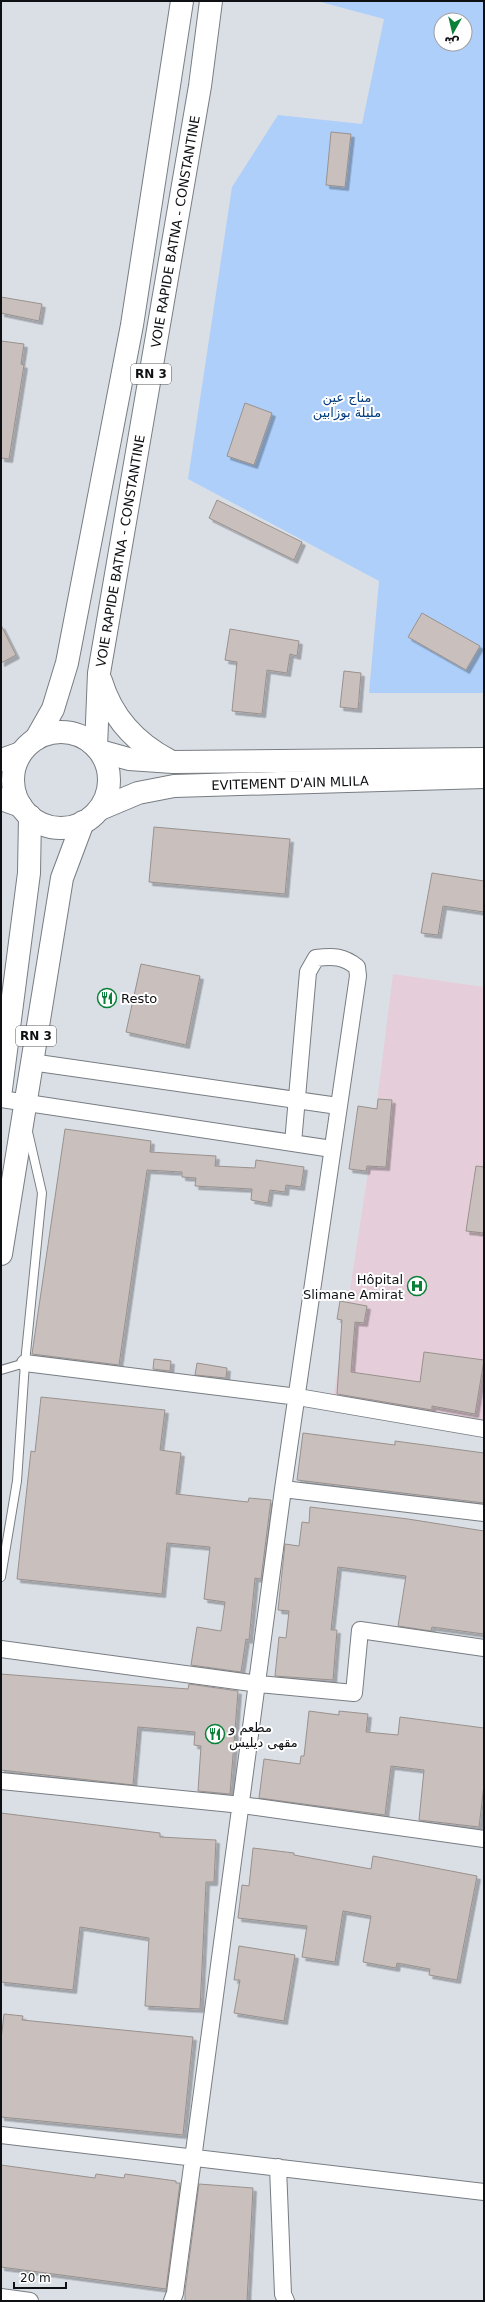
<svg xmlns="http://www.w3.org/2000/svg" width="485" height="2302" font-family="'DejaVu Sans',Vazirmatn,sans-serif">
<style>
.medical{fill:#e5ced9}
.green{fill:#aecffa;fill-rule:evenodd}
.building{fill:#c9c0bd;stroke:#99918d;filter:url(#shadow)}
.lines{fill:none;stroke-linecap:round;stroke-linejoin:round}
.service-casing{stroke:#787d83;stroke-width:10}
.minor-casing{stroke:#787d83;stroke-width:18}
.secondary-casing{stroke:#787d83;stroke-width:24}
.trunk-casing{stroke:#787d83;stroke-width:24}
.service{stroke:#fff;stroke-width:8}
.minor{stroke:#fff;stroke-width:16}
.secondary{stroke:#fff;stroke-width:22}
.trunk{stroke:#fff;stroke-width:22}
.labels{text-anchor:middle;dominant-baseline:central;stroke-width:4;stroke-linejoin:round;paint-order:stroke}
.shield{fill:#fff;stroke:#57585a;stroke-width:1}
.shield-label{font-size:12px;font-weight:bold;fill:#0f1013}
.street-label{font-size:13px;fill:#0f1013;stroke:#fff}
.park-label{font-size:13px;fill:#003d7c;stroke:#fff}
.poi-label{font-size:13px;fill:#0f1013;stroke:#fff;text-anchor:start}
</style>
<defs>
<filter id="shadow"><feDropShadow dx="3.5" dy="3.5" stdDeviation="0" flood-color="#0004"/></filter>
</defs>
<rect width="100%" height="100%" fill="#dadfe6"/>
<path class="medical" d="M393,974l91,13v441l-152,-22 37,-240z"/>
<path class="green" d="M317,1h167v692h-115l10,-112 -191,-102 44,-292 46,-72 84,9 22,-105zM441,20h24v24h-24z"/>
<path class="building" d="M331,132l20,2 -6,53 -19,-2z
M1,297l41,7 -3,17 -38,-8z
M1,341l23,3 -3,20 3,1 -15,94 -8,-1z
M245,403l27,10 -18,52 -27,-9z
M217,500l85,42 -8,18 -85,-42z
M422,613l58,33 -14,24 -58,-33z
M1,625l15,30 -15,8z
M230,629l69,12 -2,15 -7,-2 -3,19 -20,-3 -5,44 -30,-3 5,-49 -12,-2z
M344,671l17,2 -3,36 -18,-2z
M154,827l136,12 -5,55 -136,-12z
M432,873l52,8v31l-41,-6 -5,29 -17,-2z
M141,964l59,12 -14,69 -60,-13z
M378,1099l14,1 -6,67 -19,-1 -1,5 -17,-2 9,-63 19,3z
M65,1129l86,12 -1,11 66,4 -1,10 40,2 1,-8 48,7 -3,20 -15,-2 -1,7 -15,-2 -2,13 -17,-3 1,-11 -57,-3 1,-8 -14,-1v-5l-35,-2 -28,195 -87,-11z
M476,1166l8,1v66l-18,-2z
M340,1301l27,5 -3,17 -9,-1 -4,50 69,10 4,-30 60,8 -9,54 -43,-8v4l-95,-16 5,-74 -5,-1z
M154,1359l17,2 -1,10 -17,-2z
M197,1363l30,5 -1,10 -31,-3z
M41,1397l124,13 -5,40 21,3 -5,41 72,8 1,-4 22,2 -10,79 -6,-1 -6,62 -3,-1 -5,33 -50,-7 6,-38 24,4 4,-29 -21,-3 6,-52 -43,-4 -5,51 -145,-15 14,-128 4,1z
M303,1433l92,12v-4l89,12v50l-187,-23z
M310,1507l98,12 76,12v103l-52,-7 -1,4 -33,-5 8,-50 -68,-9 -7,63h6l-4,50 -58,-4 4,-39 7,1 3,-27 -11,-1 7,-66 14,2 3,-24 7,1z
M1,1674l187,15 1,-5 49,7 -8,103 -32,-3 3,-45 -7,-1 1,-13 -57,-5 -5,58 -132,-15z
M309,1711l30,4v-4l29,3 -2,18 32,3 2,-18 84,11v57l-5,42 -60,-7 5,-50 -33,-4 -6,49 -126,-17 5,-39 36,5 1,-8h3z
M1,1813l159,20v4l56,3 -2,42h-8l-6,127 -55,-3 4,-68 -69,-11 -7,63 -72,-8z
M253,1848l41,5v2l77,14 2,-13 104,20 -20,104 -28,-5 1,-6 -33,-6 -1,5 -33,-6 8,-46 -28,-5 -8,51 -33,-5 5,-31 -69,-8 4,-33 7,1z
M239,1946l56,9 -11,66 -50,-8 6,-33h-6z
M4,2014l19,2 -1,4 171,17 -10,98 -182,-18v-77z
M1,2165l94,13 1,-4 28,4 1,-4 51,7v2h4l-14,106 -165,-22z
M199,2184l54,4 -6,113h-62v-10z"/>
<g class="lines">
<g class="service-casing">
<path id="service" d="M25,1363l17,-170 -14,-61
M1,1370l24,-7 -8,118 -16,96"/>
</g>
<g class="minor-casing">
<path id="minor" d="M31,1062l307,44
M1,1099l331,50
M25,1363l273,34 186,32
M283,1489l201,24
M1,1649l258,35 95,9 6,-63 124,18
M1,1781l241,24 242,34
M1,2135l483,57
M278,2167l5,127 3,7
M1,2297l29,4
M172,2301l3,-8 108,-804 75,-513 -1,-9c-14,-11 -23,-11 -41,-9l-8,14 -15,171"/>
</g>
<g class="secondary-casing">
<path id="secondary" d="M1,760l20,-7
M1,799l20,7"/>
</g>
<g class="trunk-casing">
<g id="trunk">
<path d="M101,681c11,37 36,63 69,80"/>
<circle cx="61" cy="780" r="48"/>
<path d="M36,739l17,-30 14,-46 65,-338 50,-324"/>
<path id="s1" d="M96,747l3,-74 101,-587 11,-85"/>
<path d="M100,751l29,8 44,3 311,-3"/>
<path id="s2" d="M100,809l38,-16 36,-7 310,-9"/>
<path d="M1,1089l28,-216 1,-57"/>
<path d="M1,1254l61,-376 21,-56"/>
</g>
</g>
<use href="#service" class="service"/>
<use href="#minor" class="minor"/>
<use href="#secondary" class="secondary"/>
<use href="#trunk" class="trunk"/>
</g>
<defs>
<g id="restaurant-ring" transform="scale(1)"><circle r="9.5" fill="#fff" stroke="#0a8038" stroke-width="1.5"/><path d="M-5-6h1v4h1v-4h1v4h1v-4h1v5L-1.5 .5V6h-2V.5L-5-1ZM5-6V6H3V1.5H1.5Q1.5-4 5-6Z" fill="#0a8038"/></g>
<g id="hospital-ring" transform="scale(1)"><circle r="9.5" fill="#fff" stroke="#0a8038" stroke-width="1.5"/><path d="M-5-5h3v3.5h4V-5h3V5h-3V1.5h-4V5h-3Z" fill="#0a8038"/></g>
</defs>
<g fill-rule="evenodd">
<use href="#restaurant-ring" x="107" y="998"/>
<use href="#hospital-ring" x="417" y="1286"/>
<use href="#restaurant-ring" x="215" y="1734"/>
</g>
<g class="labels">
<g class="shield">
<rect x="131" y="364" width="40" height="20" rx="3"/>
<rect x="16" y="1026" width="40" height="20" rx="3"/>
</g>
<g class="shield-label">
<text x="151" y="374">RN 3</text>
<text x="36" y="1036">RN 3</text>
</g>
<g class="street-label">
<text stroke="none"><textPath href="#s1" startOffset="522">VOIE RAPIDE BATNA - CONSTANTINE</textPath></text>
<text stroke="none"><textPath href="#s1" startOffset="198">VOIE RAPIDE BATNA - CONSTANTINE</textPath></text>
<text stroke="none"><textPath href="#s2" startOffset="194">EVITEMENT D'AIN MLILA</textPath></text>
</g>
<g class="park-label">
<text x="347" y="397">مناج عين<tspan x="347" dy="15">مليلة بوزابين</tspan></text>
</g>
<g class="poi-label">
<text x="121" y="998">Resto</text>
<text x="403" y="1279" text-anchor="end">Hôpital<tspan x="403" dy="15">Slimane Amirat</tspan></text>
<text x="229" y="1727">مطعم و<tspan x="229" dy="15">مقهى ديليس</tspan></text>
</g>
</g>
<rect width="485" height="2302" fill="none" stroke="#0f1013" stroke-width="4"/>
<g transform="translate(453 32) rotate(188)"><circle r="19" fill="#ffffff" stroke="#9f9fa1"/>
<path d="M0-3L7 15L0 10L-7 15Z" fill="#0a8038"/>
<text y="-6" font-size="11" font-weight="bold" text-anchor="middle" fill="#0f1013">ش</text>
</g>
<path d="M14 2282v6h52v-6" fill="none" stroke="#0f1013" stroke-width="2"/>
<text x="20" y="2282" font-size="12" fill="#0f1013" stroke="#ffffff" stroke-width="3" paint-order="stroke">20 m</text>
</svg>
